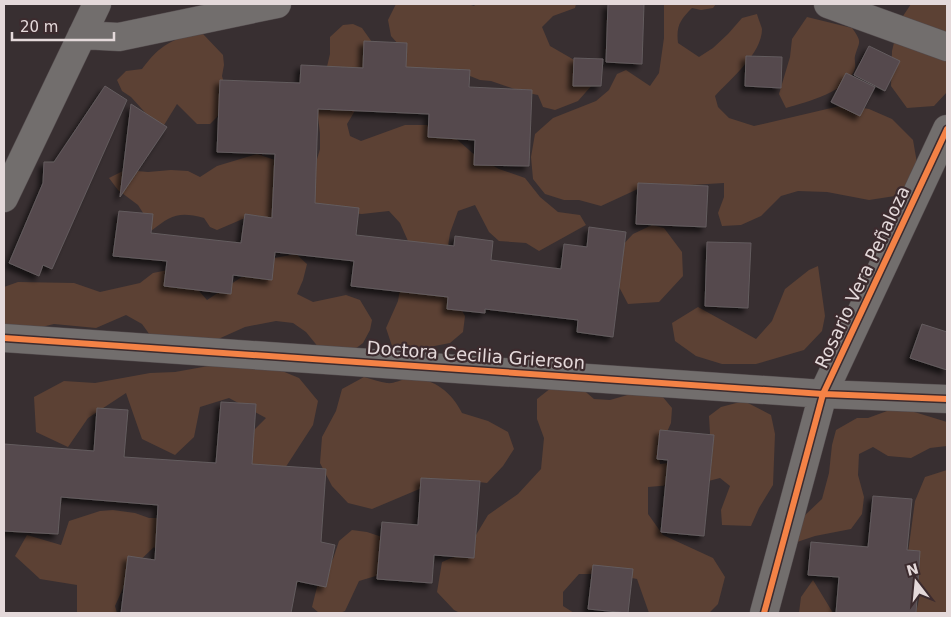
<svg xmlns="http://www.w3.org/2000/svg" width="951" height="617" font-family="'DejaVu Sans',sans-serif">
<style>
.green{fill:#5c4134}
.building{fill:#55484d;stroke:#635c5e;filter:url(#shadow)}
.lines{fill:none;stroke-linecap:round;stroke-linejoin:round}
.street-casing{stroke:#534b4d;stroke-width:29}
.street{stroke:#726e6d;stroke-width:28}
.cycleway-casing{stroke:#3c2b2e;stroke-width:9}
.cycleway{stroke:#f48246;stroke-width:6}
.labels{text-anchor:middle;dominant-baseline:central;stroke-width:4.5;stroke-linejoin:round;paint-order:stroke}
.street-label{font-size:18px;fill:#e4d9da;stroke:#3c2b2e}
</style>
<defs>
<filter id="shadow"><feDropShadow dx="-4.5" dy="4.5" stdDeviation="2.5" flood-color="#0009"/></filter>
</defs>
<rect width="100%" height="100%" fill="#382f31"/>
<path class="green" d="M396,4h72l6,2 2,-2h100l-1,4 -22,8 -11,11 8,19 26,15 17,23 -15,17 -23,9 -12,-3 -5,-12 -15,-3 -32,-11 -11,-1 -20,-8 -54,16 -8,-44 -7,-8 -3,-16z
M664,4h52l-3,4 -12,2 -9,-2c-12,12 -16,18 -14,35l21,14 14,-9 15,-14 14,-16 15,-4c1,4 4,11 5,15 0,25 -32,50 -47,67l3,11 11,11 25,8 90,-21 25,4 23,10 21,21 4,23 -4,19 -18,14 -26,4 -42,-8 -29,-1 -17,5 -20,20 -20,9 -19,1 -4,-13 6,-16v-14l-84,5 -39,18 -22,-6h-15l-19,-6 -12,-15 -2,-22 4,-23 18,-16 43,-17 13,-11 8,-16 9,-4 24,16 9,-13 5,-35z
M911,4h36v88l-13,14 -27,2 -16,-22 1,-35 7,-29z
M807,17l45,11c11,15 7,13 3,28 -1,4 1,8 0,12 -6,23 -48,34 -69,40l-7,-14 11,-37 2,-18z
M353,24l9,4 12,17 -18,64 -9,15 3,12 11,5 44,-16h24l23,10 25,22 22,12 26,9 15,19 18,15 22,3 6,10 -47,26 -13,-8 -27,-2 -10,-9 -14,-27 -17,6 -8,22 -4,27 9,38 10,18 -2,16 -13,11 -31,6 -27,-3 -6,-18 12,-27 10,-60 -8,-18 -11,-12 -27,3 -23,-2 -64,16 -3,-10 -20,-3 -35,15 -7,-3 -6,-9c-25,-7 -33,-3 -53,13l-6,-15 -7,-11 -20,-15 -9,-12 16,-8 23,2 23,-2 17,1 12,6 17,-11 40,-12 18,6 40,6 5,-17v-16l-3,-24 13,-55v-17l13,-12z
M203,34l20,21 1,10 -2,11 3,11 -6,28 -9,9h-13l-20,-20 -16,26 -30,-33 -9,-6 -5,-11 9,-9 16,-2c18,-24 31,-32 61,-35z
M652,225l12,3 18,24 1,24 -24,26 -31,2 -10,-19v-35l15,-16z
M296,254l11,10 -4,16 -6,14 16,8 33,-7 14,5 12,20 -2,10 -7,13 -8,6 -36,-1 -13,-16 -13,-9 -17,-2 -31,6 -29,13 -61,2 -13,-18 -16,-9 -30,13 -42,-4 -37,9 -13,-3v-43l14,-5 56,1 26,9 40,-9 13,-10 15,-3 24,13 15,17 62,-41z
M818,266l7,50 -3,15 -18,19 -48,14h-34l-26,-8 -21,-15 -3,-18 26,-16 58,32 16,-18 13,-32 24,-19z
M225,363l45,3 29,12 19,23 -5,24 -37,57h-38l9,-45 19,-19 -37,-20 -29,9 -6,30 -19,18 -33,-16 -16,-46 -38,25 -20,29 -32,-15 -2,-35 30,-16 31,2 55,-10 25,-1z
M364,377c8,2 16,5 23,6 6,1 13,-3 19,-4 25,-3 45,12 56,34l26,8 20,11 6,17 -11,17 -16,17 -25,-3 -26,2 -64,27 -24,-6 -16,-17 -12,-23 2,-26 14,-26 6,-22z
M574,382l20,17 16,1 28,-8 19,-2 15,18 -1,15 -13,29 2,12 34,-4 17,-9 -2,-35 12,-9 23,-6 27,14 4,19 -2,51 -14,23 -8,18 -29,-1 -1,-15 9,-24 -10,-8 -42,11 -7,-4 -23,2v27l15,21 50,23 12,19 -7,27 -9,9h-60l-12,-34 -26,-5h-32l-16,18v14l11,7h-114l-6,-3 -17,-18 5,-30 16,-7 15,-15 15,-25 30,-21 23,-25 3,-31 -7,-19v-20l19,-15z
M898,407l49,15v24l-17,2 -19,10 -23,-2 -15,-9 -14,7 -1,21 6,22 -2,17 -11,15 -36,7 -24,8 11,-26 20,-19 7,-26 3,-28 4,-15 21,-12h11z
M947,470v143h-31l4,-19 -15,-19 10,-74 10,-24z
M113,510l22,3 14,5h19l30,65 5,30h-38l-4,-17 10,-26 -17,-23 -22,21 -17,38 2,7h-40v-28l-37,-6 -25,-23 12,-21 34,10 8,-24 31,-10z
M352,530l15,2 27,9 -5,31 -30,9 -14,30 -5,2h-21l-7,-6 7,-28 14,-20 6,-18z
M813,580l20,33h-34l2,-16z"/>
<path class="building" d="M608,4h36l-2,60 -36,-2z
M364,41l43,2 -1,24 64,3 -1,17 63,3 -3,76 -55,-1 1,-25 -47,-3 1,-23 -111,-5 -3,94 44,5 -3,27 98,11 1,-10 38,5 -2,19 70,9 3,-25 23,3 2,-20 37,5 -13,105 -36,-5 1,-12 -93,-11v4l-38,-4 1,-12 -97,-11 3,-25 -79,-9 -3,28 -39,-5 -2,19 -67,-8 3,-25 -54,-5 6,-45 34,3 -2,19 90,10 4,-29 27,4 3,-64 -58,-2 3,-72 80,3 1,-18 62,3z
M869,46l31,15 -15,30 -31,-16z
M746,56l36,1 -1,31 -36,-2z
M574,58l29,1 -2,27h-28z
M846,73l29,14 -15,29 -29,-14z
M105,86l22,14 -75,169 -9,-4 -4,11 -30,-13 34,-80 1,-21h10z
M131,104l36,23 -47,70z
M638,183l70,3 -2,41 -70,-3z
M707,242l44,1 -3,65 -43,-2z
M922,324l25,8v38l-37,-12z
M221,402l35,2 -4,60 74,5 -5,73 14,3 -9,42 -29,-6 -6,32h-170l7,-57 27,4 3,-55 -97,-8 -3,37 -54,-3v-87l90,7 3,-43 31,2 -4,47 92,6z
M660,430l54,5 -10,101 -43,-4 7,-72 -11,-1z
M421,478l59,3 -6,77 -40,-3 -2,28 -55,-4 5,-57 36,3z
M873,496l39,3 -5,51 13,1 -4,62h-80l3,-36 -31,-2 3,-33 57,5z
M593,565l40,4 -5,44 -40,-4z"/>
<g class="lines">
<g class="street-casing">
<path id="street" d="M828,4l119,43
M82,35l37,2 158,-33
M4,198l93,-194
M4,338l819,56 124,5
M764,613l59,-219 124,-265"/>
</g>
<use href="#street" class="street"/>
<g class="cycleway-casing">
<path id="cycleway" d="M4,338l819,56 124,5
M764,613l59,-219 124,-265"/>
</g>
<use href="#cycleway" class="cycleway"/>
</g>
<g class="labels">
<g class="street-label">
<text transform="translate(862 277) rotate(-65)">Rosario Vera Peñaloza</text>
<text transform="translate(476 355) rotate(4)">Doctora Cecilia Grierson</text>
</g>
</g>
<rect width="951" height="617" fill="none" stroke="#e4d9da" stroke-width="10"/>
<g transform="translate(916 582) rotate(344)" stroke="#3c2b2e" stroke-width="4" paint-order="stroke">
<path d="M0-4L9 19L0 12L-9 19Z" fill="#e4d9da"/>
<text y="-8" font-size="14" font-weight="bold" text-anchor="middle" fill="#e4d9da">N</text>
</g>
<path d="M12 32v8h102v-8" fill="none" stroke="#e4d9da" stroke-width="2.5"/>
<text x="20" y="32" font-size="15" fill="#e4d9da" stroke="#3c2b2e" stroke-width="4" paint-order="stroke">20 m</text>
</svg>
